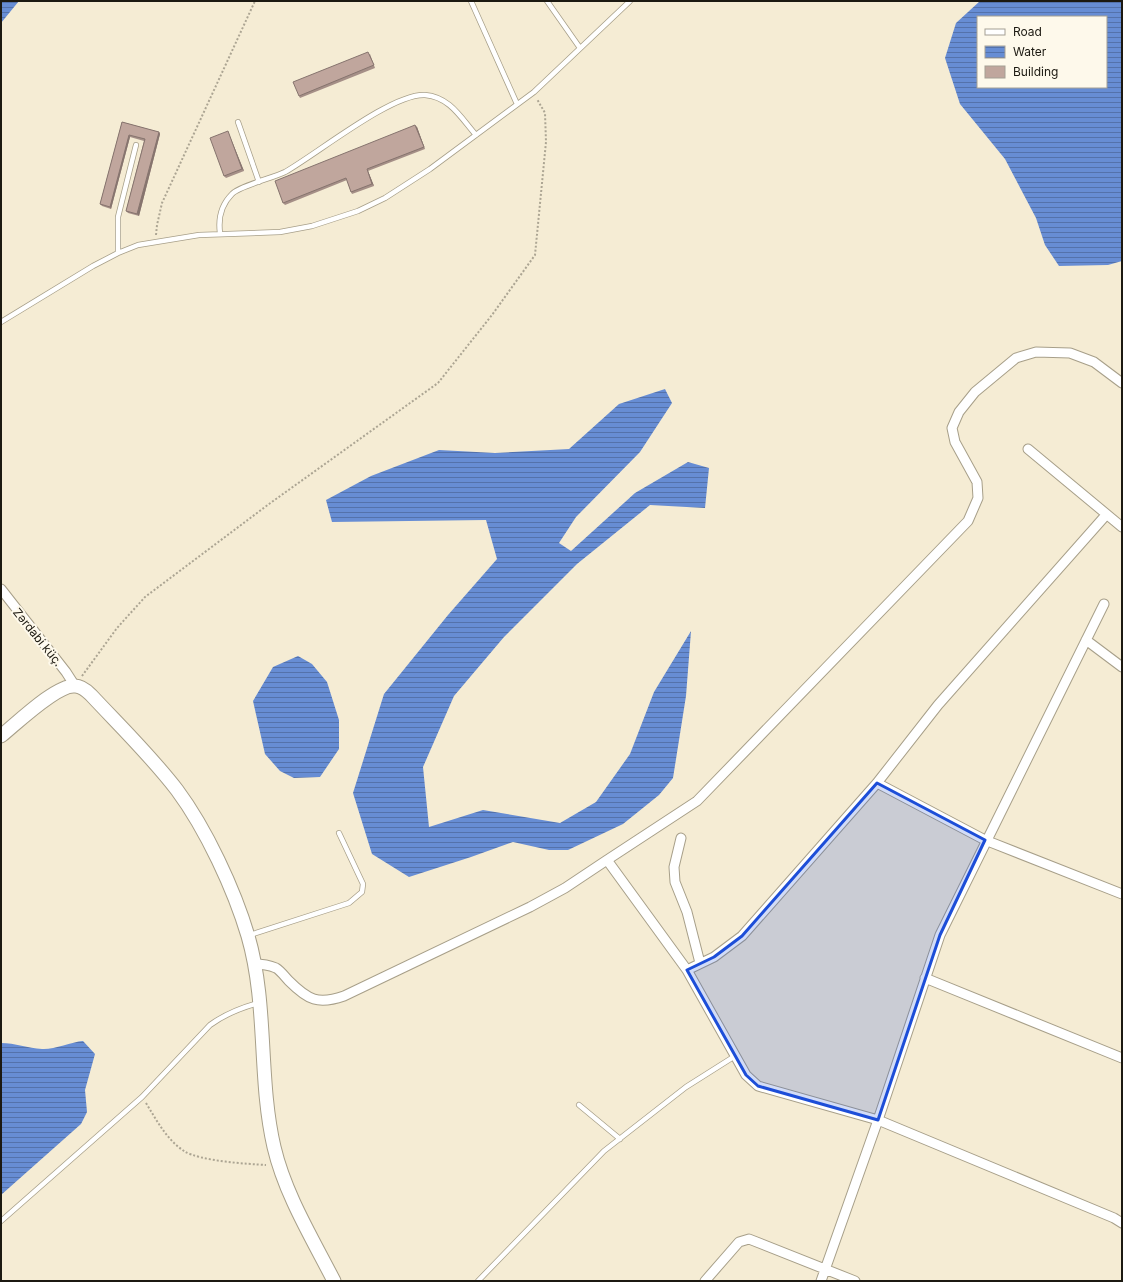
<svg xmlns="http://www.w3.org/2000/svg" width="1123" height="1282" font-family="Inter,sans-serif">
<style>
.water{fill:url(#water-rules);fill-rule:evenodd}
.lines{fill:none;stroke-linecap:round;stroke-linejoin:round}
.lane-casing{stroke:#a79f89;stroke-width:6}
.street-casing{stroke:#a79f89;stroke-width:11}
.secondary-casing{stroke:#a79f89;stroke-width:15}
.path{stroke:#aca593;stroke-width:2;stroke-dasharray:2 2;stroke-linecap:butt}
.lane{stroke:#fff;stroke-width:4.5}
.street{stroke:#fff;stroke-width:9}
.secondary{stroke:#fff;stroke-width:13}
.wall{fill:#a58f87}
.shaded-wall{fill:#86746e}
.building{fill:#c0a69d;stroke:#86746e}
.marked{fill:#1d4ed8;fill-opacity:0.2;stroke:#1d4ed8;stroke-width:3;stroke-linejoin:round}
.labels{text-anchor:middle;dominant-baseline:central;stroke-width:4;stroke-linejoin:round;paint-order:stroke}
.street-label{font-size:12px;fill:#1c1911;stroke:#fef9eb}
</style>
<defs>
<pattern id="water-rules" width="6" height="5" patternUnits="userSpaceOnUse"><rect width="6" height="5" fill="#678dd4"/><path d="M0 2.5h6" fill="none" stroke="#5472ab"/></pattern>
</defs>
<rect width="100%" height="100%" fill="#f5ecd4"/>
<path class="water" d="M1,1h18l-18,22z
M980,1h142v260l-14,4 -49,1 -14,-21 -9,-27 -31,-59 -45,-55 -15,-46 11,-35zM978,17h128v70h-128z
M665,389l7,14 -32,49 -64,65 -17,26 12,8 64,-58 53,-31 21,6 -4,40 -55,-3 -73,59 -73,73 -50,59 -31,71 6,60 54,-17 77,13 36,-21 34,-48 24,-62 37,-61 -5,65 -13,82 -14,17 -36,29 -55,26h-19l-36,-8 -42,15 -62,20 -37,-23 -19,-61 31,-99 64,-79 49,-56 -11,-39 -154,2 -6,-22 45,-24 68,-26 56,3 74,-4 50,-45z
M298,656l14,8 15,18 12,38v29l-19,28 -26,1 -14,-7 -15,-17 -12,-53 20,-34z
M83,1041l12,13 -10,36 2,22 -6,12 -80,71v-152c14,0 27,5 41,6 11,1 29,-7 41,-8z"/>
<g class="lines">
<g class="lane-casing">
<path id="lane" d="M471,1l46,103
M547,1l33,47
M238,122l21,60
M220,233c-2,-15 1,-28 12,-39 7,-8 41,-16 53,-22 32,-18 107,-79 140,-77 25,2 36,23 51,40
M118,253v-36l18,-72
M1,322l92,-56 25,-13 20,-8 61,-10 81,-3 32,-6 46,-15 27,-13 45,-29 104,-77 96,-91
M250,935l99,-32 13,-11 1,-8 -24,-51
M579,1105l41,34
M1,1221l141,-124 68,-72c15,-11 30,-17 48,-22
M478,1281l126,-130 82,-64 49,-31"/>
</g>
<g class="street-casing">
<path id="street" d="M1028,449l94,78
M1,589l65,83 9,14
M1086,640l36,27
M877,783l108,57 137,54
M681,838l-7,29 1,15 12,30 13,51
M607,860l90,-59 271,-280 10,-23 -1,-16 -22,-40 -3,-14 7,-16 16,-20 41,-34 20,-6 34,1 24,9 28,21
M254,964c8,0 15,1 22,4 5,3 9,9 13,13 19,19 29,24 55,15l186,-89 35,-19 42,-28 80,110 59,105 12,11 120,34 236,98 8,5
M687,970l27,-13 28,-21 135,-153 61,-78 168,-190
M925,978l197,80
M705,1281l34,-39 10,-3 106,42
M821,1281l57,-161 62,-185 164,-331"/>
</g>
<g class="secondary-casing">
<path id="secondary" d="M1,736c15,-12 56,-52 74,-50 6,0 12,5 16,9 29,31 60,61 86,95 29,39 57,99 71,146 20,69 10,142 26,211 11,47 38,91 60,134"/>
</g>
<path class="path" d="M156,235l1,-10 5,-22 93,-202
M82,676l35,-48 28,-31 124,-93 169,-121 54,-68 43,-60 11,-113 -1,-29 -8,-14
M146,1103c11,18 21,37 38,48 15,10 64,13 82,14"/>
<use href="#lane" class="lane"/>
<use href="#street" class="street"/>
<use href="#secondary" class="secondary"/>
</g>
<path class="wall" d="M370,54l5,14 -75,30 -1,-2z
M122,122l37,10 1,2 -21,82 -11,-3 -2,-2 18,-70 -14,-4 -19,72 -9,-3 -2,-2z
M417,127l8,22 -57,22 6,15 -22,8 -1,-2 -4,-12 -62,25 -2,-2z
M229,134l15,37 -18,7 -2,-2z"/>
<path class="shaded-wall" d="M415,125l2,2 8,22 -1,-2z
M228,131l1,3 15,37 -2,-2z
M159,132l1,2 -21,82 -2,-2z
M129,135l1,2 -19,72 -1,-2z
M367,169l1,2 6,15 -2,-2z"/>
<path class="building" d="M368,52l6,13 -75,31 -6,-14z
M122,122l37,10 -22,82 -11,-3 19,-72 -16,-4 -19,72 -10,-3z
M415,125l9,22 -57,22 5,15 -21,8 -5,-14 -63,25 -8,-22z
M228,131l14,38 -18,7 -14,-38z"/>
<path class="marked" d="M877,783l108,57 -45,95 -62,185 -120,-34 -12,-11 -59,-105 27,-13 28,-21z"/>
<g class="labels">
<g class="street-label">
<text transform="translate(38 637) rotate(51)">Zərdabi küç.</text>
</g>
</g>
<rect width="1123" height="1282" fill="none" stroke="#1c1911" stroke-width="4"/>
<rect x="977" y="16" width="130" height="72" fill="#fef9eb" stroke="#a49f94"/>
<rect x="985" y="29" width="20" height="6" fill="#ffffff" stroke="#a49f94"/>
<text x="1013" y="36" font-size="12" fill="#1c1911">Road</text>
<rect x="985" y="46" width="20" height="12" fill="url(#water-rules)" stroke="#a49f94"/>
<text x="1013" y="56" font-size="12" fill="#1c1911">Water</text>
<rect x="985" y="66" width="20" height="12" fill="#c0a69d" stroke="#a49f94"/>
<text x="1013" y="76" font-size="12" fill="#1c1911">Building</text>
</svg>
